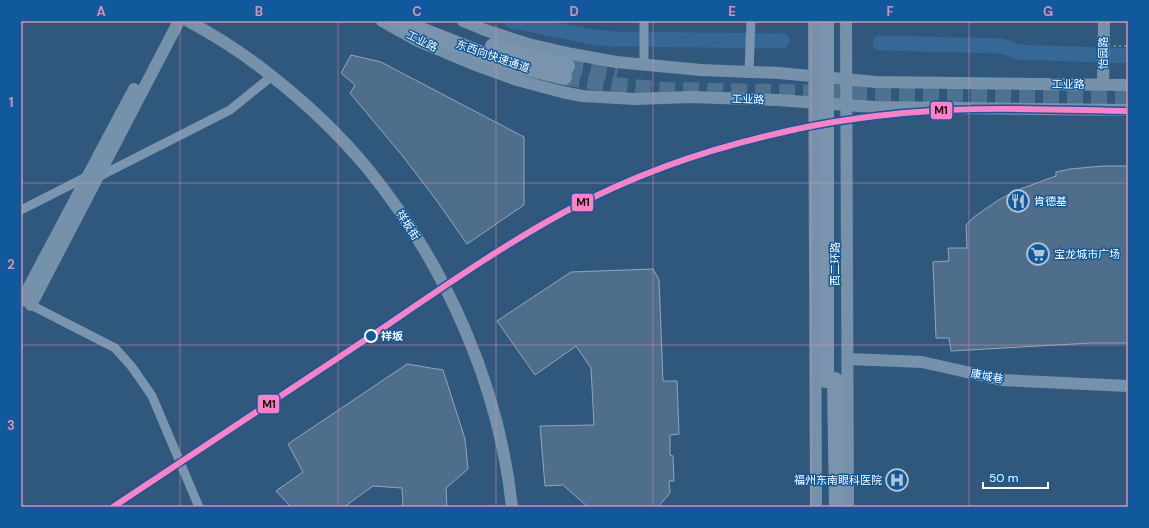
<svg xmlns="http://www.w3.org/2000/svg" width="1149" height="528" font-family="'DM Sans','Noto Sans SC',sans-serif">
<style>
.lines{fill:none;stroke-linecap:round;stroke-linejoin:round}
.river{stroke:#356897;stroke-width:15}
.building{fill:#4e6e8b;stroke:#90a7bb}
.highway-tunnel{stroke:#4f7190;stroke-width:16;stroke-dasharray:16 8;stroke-linecap:butt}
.path{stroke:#7b95ae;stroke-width:1.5;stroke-dasharray:2 3;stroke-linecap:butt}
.street{stroke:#7b95ae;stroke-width:9}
.secondary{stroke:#7692ab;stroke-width:12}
.highway{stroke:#7b94ad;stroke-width:16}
.highway-bridge{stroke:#7b94ad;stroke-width:16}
.metro-1-casing{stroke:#10599d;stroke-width:9}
.metro-1{stroke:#ff80c5;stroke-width:6}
.grid{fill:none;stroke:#e08cad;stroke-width:1;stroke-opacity:0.55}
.stop-dot{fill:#10599d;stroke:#fff;stroke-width:2}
.labels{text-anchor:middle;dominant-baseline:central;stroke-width:3;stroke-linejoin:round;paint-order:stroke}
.street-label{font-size:11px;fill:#fff;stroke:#10599d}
.poi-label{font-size:11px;fill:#fff;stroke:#10599d;text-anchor:start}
.stop-label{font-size:11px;font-weight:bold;fill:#fff;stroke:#10599d;text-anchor:start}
.line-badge{stroke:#10599d;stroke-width:1.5}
.pale-badge-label{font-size:11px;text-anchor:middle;font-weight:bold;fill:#111}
.neatline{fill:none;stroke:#e08cad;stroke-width:1.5}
.grid-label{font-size:13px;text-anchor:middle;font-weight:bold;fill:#e08cad}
</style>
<rect width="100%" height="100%" fill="#30587d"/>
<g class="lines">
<path class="river" d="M512,21l80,16 22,2 168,2
M880,43l122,3 16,6 110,4"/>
</g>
<path class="building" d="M351,55l30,7 143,75v68l-57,39 -30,-43 -36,-47 -51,-61 5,-8 -14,-12z
M1103,166h25v177h-37l-140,8 -2,-13h-13l-3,-76 16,-1 -1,-13h19l-1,-23 8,-8 23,-16 18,-10 41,-15v-4l14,-3z
M653,269l6,11 4,101h14l2,53 -9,1v20l3,1 1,25h-5l1,12 -12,14h-70l-25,-22 -18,1 -5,-60 54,-1 -3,-57 -15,-22 -41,29 -38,-54 74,-49z
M407,364l36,6 22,69 3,30 -22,19 1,19h-44l-1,-19 -29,-2 -29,21h-53l-15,-16 27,-19 -15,-28z"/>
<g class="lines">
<path class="highway-tunnel" d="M567,66l50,8
M564,77l50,8 50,5 464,8"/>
<path class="path" d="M1114,46h14"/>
<path class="street" d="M644,65v-44
M749,71l2,-50
M98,177l132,-67 42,-34
M21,210l67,-34
M27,303l88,45 17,19 20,29 47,111"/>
<path class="secondary" d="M188,21c28,15 56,33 81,53 36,28 70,60 99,95 77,95 131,215 144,338
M382,21l36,20 55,23 44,16 45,12 20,4 54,3 54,-2 88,3 96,7 254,3
M463,21l22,9 43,14 44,10 44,8 85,8 78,3 97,9 252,3
M814,21l2,486
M846,21l2,486
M1103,84l1,-63
M22,300l112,-211
M31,305l148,-284
M848,359l74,3 80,18 126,6"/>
<path class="highway" d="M398,21l79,31 45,15 42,10
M493,46l32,10 42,10
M835,380l2,127"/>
<path class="highway-bridge" d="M826,21v359"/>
<g class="metro-1-casing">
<path id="metro-1" d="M113,507c86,-57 172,-114 258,-171 65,-44 130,-90 199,-127 64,-34 135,-59 205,-75 57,-14 115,-21 173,-24 60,-3 120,0 180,1"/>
</g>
<use href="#metro-1" class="metro-1"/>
</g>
<path class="grid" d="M180,21v486M338,21v486M496,21v486M653,21v486M811,21v486M969,21v486M21,183h1107M21,345h1107"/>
<defs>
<g id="restaurant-ring" transform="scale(1.15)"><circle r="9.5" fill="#10599d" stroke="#b7c5d2" stroke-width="1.5"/><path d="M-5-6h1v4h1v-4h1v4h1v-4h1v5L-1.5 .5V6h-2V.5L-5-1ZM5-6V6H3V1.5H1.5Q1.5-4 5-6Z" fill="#b7c5d2"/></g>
<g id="supermarket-ring" transform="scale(1.15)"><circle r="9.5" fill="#10599d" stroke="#b7c5d2" stroke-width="1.5"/><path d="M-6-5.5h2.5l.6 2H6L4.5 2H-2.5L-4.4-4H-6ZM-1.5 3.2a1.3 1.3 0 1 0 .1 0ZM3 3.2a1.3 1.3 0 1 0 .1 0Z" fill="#b7c5d2"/></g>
<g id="hospital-ring" transform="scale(1.15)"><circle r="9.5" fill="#10599d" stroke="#b7c5d2" stroke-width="1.5"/><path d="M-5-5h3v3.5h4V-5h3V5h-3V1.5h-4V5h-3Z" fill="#b7c5d2"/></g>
</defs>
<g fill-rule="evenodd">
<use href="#restaurant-ring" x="1018" y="201"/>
<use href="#supermarket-ring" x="1038" y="254"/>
<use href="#hospital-ring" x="897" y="480"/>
</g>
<circle class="stop-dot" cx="371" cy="336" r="6"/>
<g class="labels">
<g class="street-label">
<text transform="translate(422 41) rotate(26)">工业路</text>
<text transform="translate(1103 53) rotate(-90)">怡园路</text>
<text transform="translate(493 56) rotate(19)">东西向快速通道</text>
<text transform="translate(1068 84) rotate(1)">工业路</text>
<text transform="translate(748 99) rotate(2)">工业路</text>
<text transform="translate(408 225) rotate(57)">祥坂街</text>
<text transform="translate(835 264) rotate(-90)">西二环路</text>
<text transform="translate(987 376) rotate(11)">康城巷</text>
</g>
<g class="poi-label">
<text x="1034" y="201">肯德基</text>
<text x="1054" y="254">宝龙城市广场</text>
<text x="882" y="480" text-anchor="end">福州东南眼科医院</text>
</g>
<g class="stop-label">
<text x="381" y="336">祥坂</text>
</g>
</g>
<g class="line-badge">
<rect x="930" y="101" width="23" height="19" rx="4" fill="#ff80c5"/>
<rect x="571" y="193" width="23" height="19" rx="4" fill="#ff80c5"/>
<rect x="257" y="394" width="23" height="20" rx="4" fill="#ff80c5"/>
</g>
<g class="pale-badge-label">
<text x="941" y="114">M1</text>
<text x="583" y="206">M1</text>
<text x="269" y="408">M1</text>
</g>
<rect width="1149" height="528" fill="none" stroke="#10599d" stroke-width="44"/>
<path d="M983 482v6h65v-6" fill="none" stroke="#ffffff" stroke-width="2"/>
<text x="989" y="482" font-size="12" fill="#ffffff" stroke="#10599d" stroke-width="3" paint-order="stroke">50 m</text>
<rect x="22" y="22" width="1105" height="484" class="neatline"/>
<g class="grid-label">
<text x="101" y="16">A</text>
<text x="259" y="16">B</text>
<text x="417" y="16">C</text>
<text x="574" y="16">D</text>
<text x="732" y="16">E</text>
<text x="890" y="16">F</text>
<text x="1048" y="16">G</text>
<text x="11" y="107">1</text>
<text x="11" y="269">2</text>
<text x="11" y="430">3</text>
</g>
</svg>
